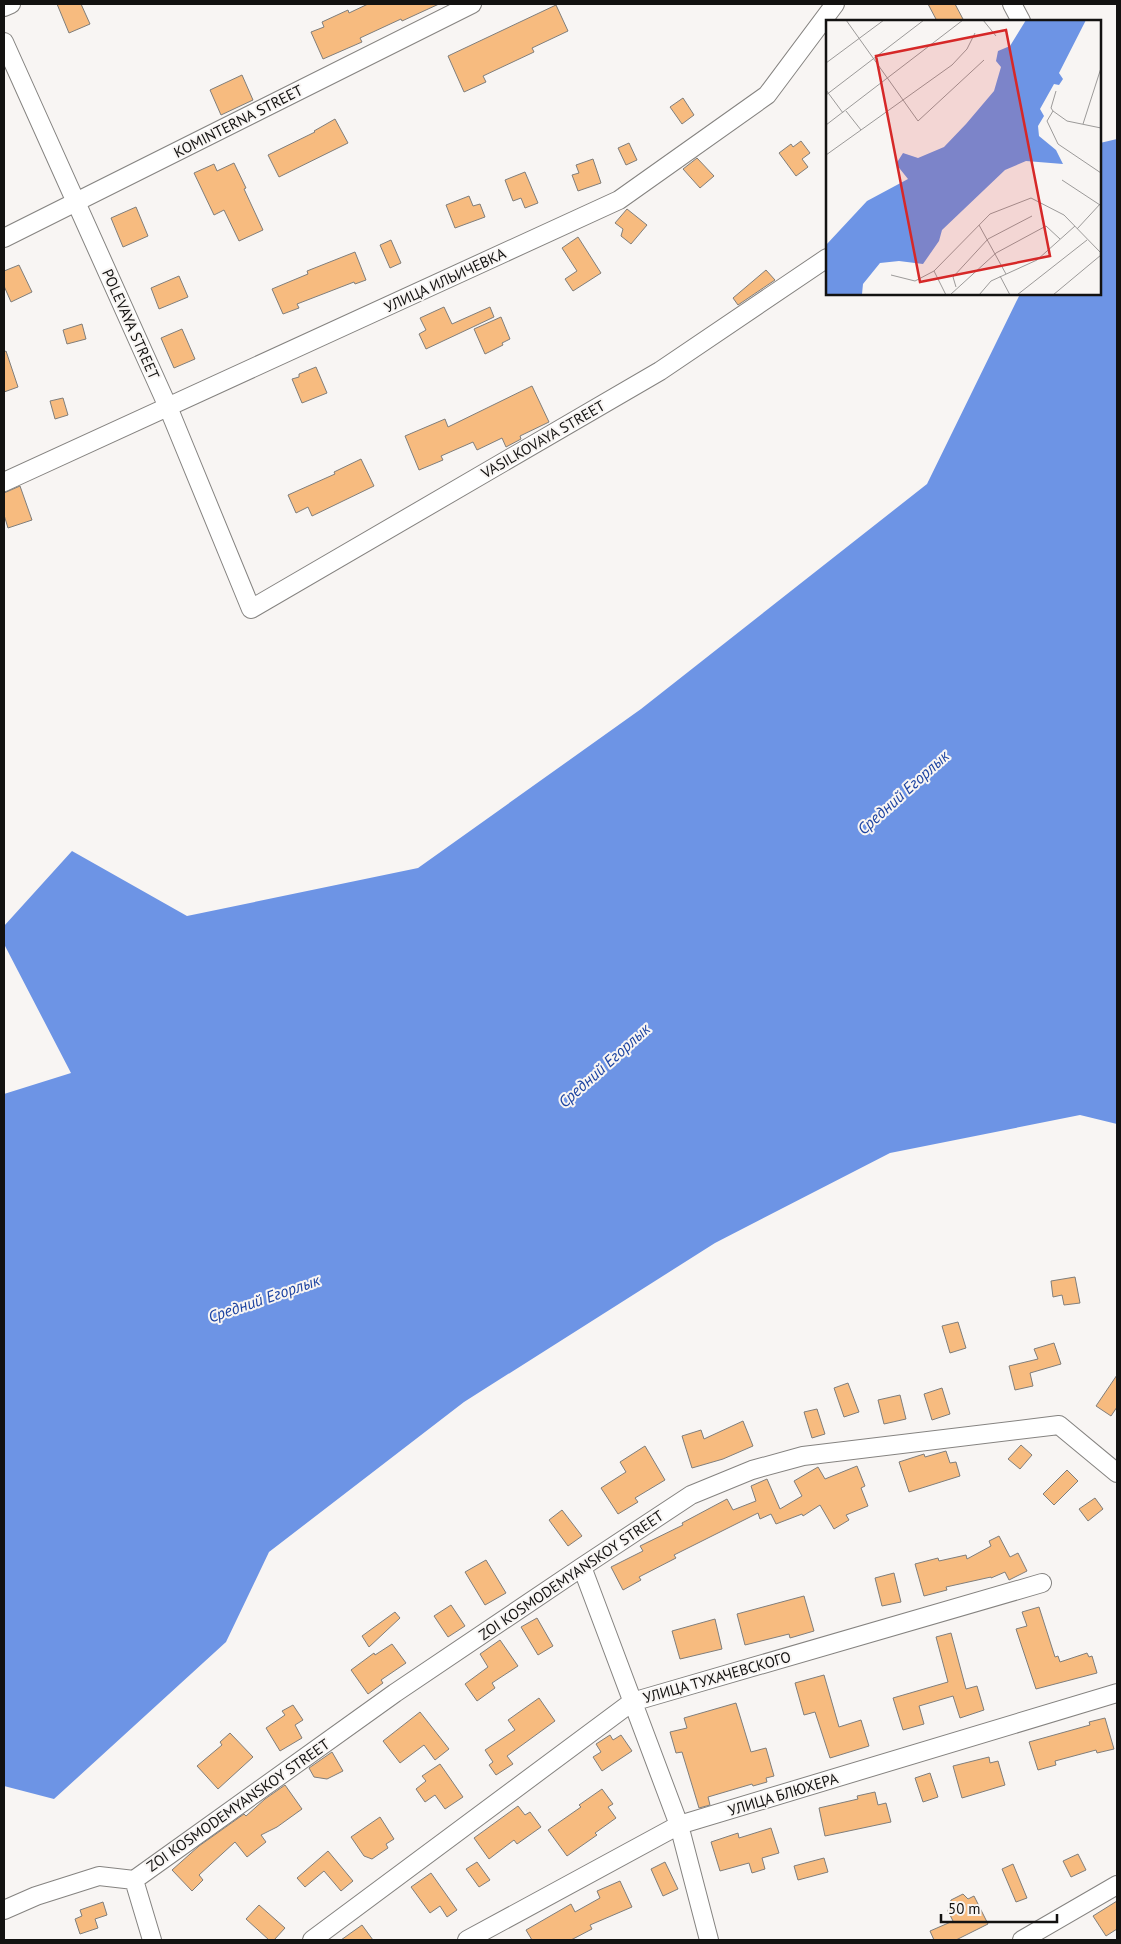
<svg xmlns="http://www.w3.org/2000/svg" width="1121" height="1944" font-family="'PT Sans',sans-serif">
<style>
.water{fill:#6d94e5}
.building{fill:#f7bb7f;stroke:#807e7b}
.lines{fill:none;stroke-linecap:round;stroke-linejoin:round}
.street-casing{stroke:#858380;stroke-width:20}
.street{stroke:#fff;stroke-width:18}
.labels{text-anchor:middle;dominant-baseline:central;stroke-width:4;stroke-linejoin:round;paint-order:stroke}
.street-label{font-size:15px;fill:#131211;stroke:#f8f5f3}
.water-label{font-size:16px;font-style:italic;fill:#1c43a1;stroke:#f8f5f3}
.inset-road{fill:none;stroke:#9c9a99;stroke-width:1}
.view{fill:#d62828;fill-opacity:0.15;stroke:#d62828;stroke-width:2.5}
.inset-edge{fill:none;stroke:#131211;stroke-width:2.5}
</style>
<rect width="100%" height="100%" fill="#f8f5f3"/>
<path class="water" d="M1117,139v985l-37,-9 -190,38 -175,90 -251,159 -195,150 -43,90 -172,157 -50,-13v-692l67,-21 -67,-129v-18l68,-75 115,65 231,-48 223,-159 286,-225 93,-190h80v-151z"/>
<path class="building" d="M57,4h24l9,20 -21,9z
M368,4h71l-37,17 -1,-2 -41,19 2,4 -39,17 -12,-27 13,-5 -2,-5 26,-12 1,3z
M928,4h27l9,17h-27z
M556,5l12,26 -36,17 2,4 -51,24 3,6 -22,10 -16,-36z
M242,75l11,25 -32,15 -11,-25z
M683,98l11,17 -12,9 -12,-17z
M335,119l13,24 -69,34 -11,-22 47,-23 -1,-1z
M801,141l9,12 -8,6 6,8 -12,9 -17,-23 12,-9 2,3z
M629,143l8,17 -11,5 -8,-17z
M697,158l17,18 -14,12 -17,-19z
M593,159l8,24 -23,8 -6,-16 7,-2 -3,-8z
M234,163l12,25 -2,1 19,41 -24,11 -15,-31 -10,5 -20,-42 20,-9 3,7z
M525,172l13,31 -13,5 -4,-10 -8,3 -8,-21z
M469,196l4,10 7,-2 5,13 -30,11 -9,-23z
M136,207l12,29 -25,11 -12,-29z
M627,209l20,16 -16,19 -10,-8 2,-7 -8,-6z
M578,237l23,36 -28,18 -8,-12 12,-8 -15,-23z
M391,240l10,23 -11,5 -10,-23z
M355,252l11,28 -11,4 -1,-2 -57,22 2,4 -16,6 -11,-25 36,-15 -1,-3z
M19,265l13,27 -21,10 -7,-16v-15z
M766,270l9,10 -37,25 -5,-7z
M179,276l9,21 -29,12 -8,-21z
M444,307l8,17 38,-17 4,10 -68,32 -7,-15 7,-4 -6,-12z
M501,317l9,22 -8,4 1,2 -18,9 -11,-25z
M82,324l4,15 -19,5 -4,-14z
M182,329l13,30 -21,9 -13,-30z
M6,351l12,36 -14,5v-40z
M316,367l11,26 -25,10 -10,-24 7,-2v-3z
M532,386l17,36 -29,14 1,3 -15,8 -4,-9 -25,12 -4,-8 -32,14 2,4 -24,10 -14,-34 40,-17 3,8z
M63,398l5,17 -13,4 -5,-18z
M361,459l13,27 -62,30 -4,-9 -12,6 -8,-18 47,-21 -1,-2z
M20,486l12,34 -24,8 -4,-13v-22z
M1075,1277l5,26 -16,2 -2,-10 -9,2 -2,-16z
M958,1322l8,26 -16,5 -8,-27z
M1054,1343l7,21 -31,9 3,13 -18,4 -6,-24 29,-7 -4,-10z
M1117,1375v32l-6,9 -15,-10z
M848,1383l11,29 -15,5 -10,-29z
M942,1388l8,26 -18,6 -8,-26z
M900,1395l6,24 -22,5 -6,-24z
M817,1409l8,25 -13,4 -8,-26z
M743,1421l10,25 -30,13 -31,9 -10,-32 19,-6 3,9z
M1021,1445l11,10 -12,14 -12,-10z
M645,1446l20,34 -30,18 3,4 -20,12 -17,-26 25,-16 -6,-10z
M946,1451l4,12 6,-1 4,14 -51,16 -10,-30 25,-8 1,3z
M857,1466l8,20 -4,2 7,18 -22,9 3,5 -15,9 -14,-24 -17,11 -1,-2 -26,10 -5,-10 -11,5 -2,-6 -84,42 2,3 -37,19 2,3 -18,10 -12,-23 32,-16 -3,-5 43,-21 -1,-2 45,-24 6,11 23,-9 -5,-15 16,-7 13,30 22,-13 -8,-15 24,-14 7,12z
M1067,1470l11,11 -24,24 -11,-11z
M1095,1498l8,11 -15,12 -9,-12z
M562,1510l20,26 -14,10 -19,-26z
M999,1536l11,21 8,-4 9,18 -18,9 -4,-8 -14,6v-1l-45,10 1,3 -23,6 -9,-32 23,-6 1,3 27,-6 1,4 24,-13 -2,-5z
M486,1560l20,33 -21,12 -20,-33z
M894,1573l7,29 -19,4 -7,-28z
M804,1596l10,35 -24,7 -1,-4 -44,11 -8,-31z
M451,1605l14,21 -17,11 -14,-21z
M1039,1607l16,50 3,-1 2,6 27,-9 2,4 3,-1 5,17 -61,16 -20,-60 11,-3 -5,-14z
M395,1612l5,6 -31,29 -7,-11z
M537,1618l16,28 -15,9 -17,-28z
M715,1619l7,30 -42,10 -8,-28z
M951,1633l15,56 11,-3 7,24 -24,8 -7,-22 -34,10 5,18 -21,6 -10,-32 55,-16 -12,-45z
M500,1640l18,26 -26,17 3,5 -18,13 -12,-17 23,-17 -8,-13z
M392,1644l14,19 -25,17 2,3 -15,11 -17,-24 23,-17 1,2z
M824,1675l15,52 22,-7 8,26 -39,12 -15,-46 -11,3 -9,-32z
M539,1698l16,23 -48,35 6,8 -17,11 -7,-10 4,-3 -8,-12 30,-20 -7,-10z
M736,1703l15,49 15,-4 8,28 -8,2 1,4 -14,4 -1,-2 -44,13 2,8 -11,3 -17,-56 -6,1 -6,-21 17,-4 -3,-10z
M293,1705l10,15 -8,5 7,13 -22,13 -14,-23 19,-13 -3,-4z
M420,1712l29,37 -14,11 -11,-15 -24,18 -17,-22z
M1105,1718l9,31 -17,4 -1,-3 -41,11 1,4 -18,5 -9,-28 61,-17 -1,-3z
M230,1733l23,24 -35,32 -21,-23 25,-21 -2,-3z
M610,1735l3,5 8,-5 11,16 -30,20 -9,-14 8,-5 -5,-8z
M332,1752l11,19 -16,8 -13,-2 -5,-9z
M989,1757l1,6 8,-2 7,24 -43,13 -9,-32z
M440,1764l23,33 -18,12 -10,-14 -10,7 -9,-13 10,-8 -4,-5z
M930,1773l8,24 -15,5 -8,-24z
M285,1785l17,24 -25,18 -16,8 5,7 -19,15 -12,-15 -36,33 4,5 -11,11 -20,-21 27,-24 45,-32 2,2 19,-17z
M602,1789l11,15 -5,3 8,11 -21,15 2,2 -30,21 -19,-26 33,-23 -2,-2z
M875,1792l3,13 8,-2 5,19 -66,14 -6,-28 39,-9 -1,-3z
M518,1806l7,9 5,-3 11,15 -24,17 -3,-4 -25,19 -15,-21z
M380,1817l14,22 -8,5 2,4 -16,11 -8,-3 -13,-19z
M771,1828l8,25 -17,5 3,11 -13,4 -3,-10 -29,8 -9,-29 27,-9 1,5z
M328,1851l25,30 -12,10 -17,-20 -19,16 -8,-9z
M1078,1854l8,16 -15,7 -8,-16z
M824,1858l4,14 -30,8 -4,-14z
M477,1862l13,18 -11,7 -13,-18z
M665,1862l13,27 -15,7 -12,-27z
M1013,1864l14,34 -11,4 -14,-33z
M431,1873l26,37 -10,7 -7,-11 -10,7 -19,-26z
M620,1881l12,26 -42,18 2,4 -21,11h-39l-6,-10 45,-26 4,8 25,-14 -3,-7z
M963,1894l5,5 6,-3 14,28 -32,16h-22l-4,-9 23,-10 -5,-10 3,-11z
M1117,1901v28l-11,7 -13,-20z
M103,1902l4,13 -12,4 3,9 -18,6 -5,-15 7,-3 -2,-6z
M259,1905l26,23 -11,12h-5l-23,-21z
M362,1925l11,15h-32z"/>
<g class="lines">
<g class="street-casing">
<path id="street" d="M1012,4l9,17
M4,7l7,-3
M4,42l164,365 83,202 409,-238 167,-113
M4,238l468,-234
M4,482l615,-282 148,-105 68,-91
M582,1567l97,258 30,115
M4,1910l32,-14 63,-20 35,4
M152,1940l-18,-60 261,-187 187,-126 109,-72 61,-25 51,-14 256,-31 58,48
M312,1940l320,-238 410,-119
M467,1940l212,-115 438,-132
M1022,1940l95,-55"/>
</g>
<use href="#street" class="street"/>
</g>
<g class="labels">
<g class="street-label">
<text transform="translate(238 121) rotate(-27)">KOMINTERNA STREET</text>
<text transform="translate(445 280) rotate(-25)">УЛИЦА ИЛЬИЧЕВКА</text>
<text transform="translate(131 324) rotate(66)">POLEVAYA STREET</text>
<text transform="translate(543 439) rotate(-30)">VASILKOVAYA STREET</text>
<text transform="translate(571 1575) rotate(-34)">ZOI KOSMODEMYANSKOY STREET</text>
<text transform="translate(717 1677) rotate(-16)">УЛИЦА ТУХАЧЕВСКОГО</text>
<text transform="translate(783 1794) rotate(-17)">УЛИЦА БЛЮХЕРА</text>
<text transform="translate(238 1805) rotate(-35)">ZOI KOSMODEMYANSKOY STREET</text>
</g>
<g class="water-label">
<text transform="translate(903 792) rotate(-42)">Средний Егорлык</text>
<text transform="translate(604 1065) rotate(-42)">Средний Егорлык</text>
<text transform="translate(264 1298) rotate(-19)">Средний Егорлык</text>
</g>
</g>
<g transform="translate(826 20)">
<rect width="275" height="275" fill="#f8f5f3"/>
<path d="M200,0h60l-27,53 4,6 -4,6 -5,-1 -14,25 4,7 -6,10 1,10 17,14 7,14 -37,-3 -21,9 -63,60 -3,11 -16,23 -24,-3 -19,2 -17,21 -1,10 -36,1v-50l41,-44 41,-22 -12,-15 7,-11 15,5 26,-11 22,-23 28,-33 7,-24 -5,-6 2,-10 12,-5z" fill="#6d94e5"/>
<path class="inset-road" d="M20,0l72,101 66,-61M157,0l13,16M0,43l58,-43M0,70l17,23M230,71l-5,17 2,3 14,10 34,7M0,75l98,-75M20,91l15,19M227,91l-6,10 11,23 43,29M257,104l18,-56M0,105l137,-105M0,135l126,-90 15,-16 8,-16M236,160l38,25M153,205l27,49M251,209l24,-26M65,255l24,6 19,-10M174,256l10,19M130,267l-3,-10 35,-38 44,-23M120,275l-12,-24 56,-57 41,-16 33,17 37,38M124,275l46,-42 50,-27 14,13M153,275l12,-14 46,-21 38,-34M191,275l70,-55M227,275l48,-40"/>
<path class="view" d="M180,10l44,226 -130,26 -44,-226z"/>
<rect width="275" height="275" class="inset-edge"/>
</g>
<rect width="1121" height="1944" fill="none" stroke="#131211" stroke-width="10"/>
<path d="M941 1914v8h116v-8" fill="none" stroke="#131211" stroke-width="2.5"/>
<text x="948" y="1914" font-size="15" fill="#131211" stroke="#f8f5f3" stroke-width="4" paint-order="stroke">50 m</text>
</svg>
